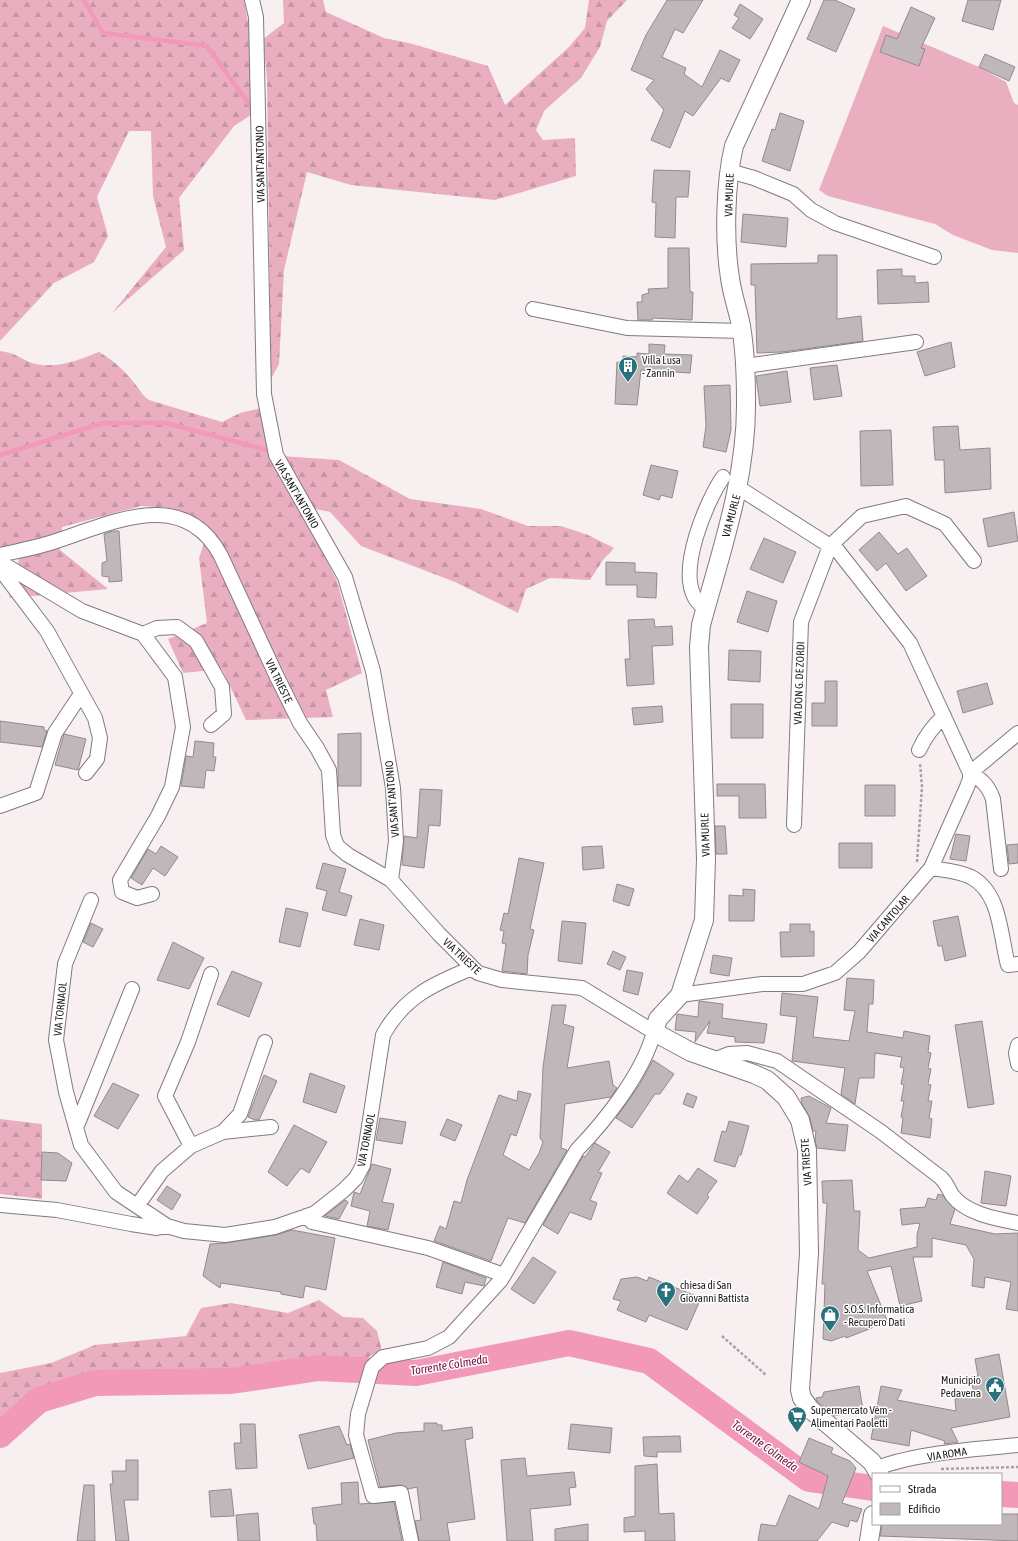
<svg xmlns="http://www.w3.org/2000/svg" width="1018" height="1541" font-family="'Asap Condensed',sans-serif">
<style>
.grass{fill:#e9aec0}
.forest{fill:url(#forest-firs)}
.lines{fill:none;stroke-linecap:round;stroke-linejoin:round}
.stream{stroke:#f199b7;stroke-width:4.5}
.river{stroke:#f199b7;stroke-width:26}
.building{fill:#bfb7b9;stroke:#938a8d}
.minor-casing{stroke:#827a7c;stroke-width:16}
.major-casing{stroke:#827a7c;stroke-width:20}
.path{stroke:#a9a2a4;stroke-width:2.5;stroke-dasharray:3 2;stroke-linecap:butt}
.minor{stroke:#fff;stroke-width:14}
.major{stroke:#fff;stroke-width:18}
.labels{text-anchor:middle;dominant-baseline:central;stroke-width:3;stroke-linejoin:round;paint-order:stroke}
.street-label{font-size:11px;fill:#1d1a1b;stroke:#fff}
.poi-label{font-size:11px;fill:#1d1a1b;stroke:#fff;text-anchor:start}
.water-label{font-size:12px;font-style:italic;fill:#750d40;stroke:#fff}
</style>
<defs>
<pattern id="forest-firs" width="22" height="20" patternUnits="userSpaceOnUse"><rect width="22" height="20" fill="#e9aec0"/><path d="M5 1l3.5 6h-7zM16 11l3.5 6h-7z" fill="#c795a4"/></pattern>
</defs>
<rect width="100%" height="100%" fill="#f8eff1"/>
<path class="grass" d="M883,26l96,41 27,15 8,21 4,2v148l-26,-3 -39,-15 -18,-11 -107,-28 -9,-6z"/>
<path class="forest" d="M0,0h244l6,33 1,82 -17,11 -55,72 5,52 -72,63 54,-66 -13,-51 -2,-65h-22l-32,66 11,39 -14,26 -40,21 -54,58z
M283,0h40l3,12 58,26 25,5 79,23 17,39 64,-58 16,-19 4,-28h38l-20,21 -7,26 -19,31 -37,33 -8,19 7,10 32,-2 1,38 -81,24 -144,-15 -44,-13 -23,98 -5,94 -8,15 -4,-300 -4,-40 21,-16z
M0,351c16,2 19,7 32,12 22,7 47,-3 67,-11 14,8 26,19 36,32 6,7 6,10 14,16l73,22 18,-9 21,-5 2,20 9,32 30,52 35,69 25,92 -36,17 7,27 -87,3 -24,-51 -39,4 -15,-34 39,-16 -8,-65 9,-26 -39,-24 -28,-2 -79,21 -2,23 48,39 -99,9 12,-46 -21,-1z
M281,456l58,4 71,39 71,10 47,17h33l27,9 26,13 -11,12 -13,20 -40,-2 -24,11 -8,24 -63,-31 -94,-36 -31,-34 -19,-4z
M0,1119l42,5v75l-42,-5z
M319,1300l24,17 20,1 14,13 5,20c-12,3 -22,11 -26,24l-15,-2 -27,1 -52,10 -23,1 -128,1 -22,3 -28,8 -61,36v-60l51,-10 44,-18 91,-9 15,-28 30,-5 57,10z"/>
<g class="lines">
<path class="stream" d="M84,0l19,33 104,13 44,61
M0,455l103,-32h63l101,27"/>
<path class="river" d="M0,1435l39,-35 56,-17 136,-2 88,-13 97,5 153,-30 80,18 160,118 64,9
M1001,1494l17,1"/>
</g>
<path class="building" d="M667,0h36l-20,33 -8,-4 -13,28 24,11 -2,6 18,13 18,-37 20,10 -11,22 -8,-4 -28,38 -8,-5 -15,37 -19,-8 13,-30 -18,-21 8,-9 -23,-10 15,-35z
M824,0h11l20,9 -19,43 -29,-13z
M968,0h33l-8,30 -31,-9z
M740,4l23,15 -13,20 -18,-11 7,-10 -5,-3z
M911,7l24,11 -14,30 4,1 -6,17 -39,-14 6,-17 11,4z
M985,54l30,13 -6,14 -30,-14z
M780,113l24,8 -14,50 -28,-10 10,-32 3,1z
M654,170l36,1 -2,26h-12l-1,41 -20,-1 1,-34 -4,-1z
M743,214l45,4 -2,29 -45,-5z
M668,248h21l1,44h3l-1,28 -39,-2 -1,2h-14l-1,-18h5v-7l7,-2 -1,-4 20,-1z
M818,255h19v64l24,-3 2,25 -81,11 -25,1 -2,-68h-4v-21l67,-1z
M902,269v7h13v7l13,-1 1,20 -51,2 -1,-34z
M951,342l4,25 -30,9 -8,-24z
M649,344l16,1 -1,9 28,1 -2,18 -49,-3 -4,35 -22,-1 2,-42 6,1v-7l14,1v-4l12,1z
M837,365l5,31 -28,4 -4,-32z
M787,371l4,31 -31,4 -4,-30z
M730,385l1,45 -5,22 -23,-5 3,-21 -2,-40z
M958,426l2,24 30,-2 1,41 -46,4 -1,-33h-9l-2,-33z
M891,430l2,55 -32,1 -1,-55z
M651,465l27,6 -6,27 -11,-3 -2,5 -16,-5z
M1014,512l4,29 -30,6 -5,-28z
M113,531h6l3,50 -13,1v-5l-7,-1v-13l5,-2 -3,-27z
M879,532l19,22 9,-6 20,28 -21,15 -20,-28 -9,8 -18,-21z
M764,538l32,14 -13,31 -33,-14z
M606,562l29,1v9l22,1 -1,25 -19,-1v-12h-31z
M747,591l30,10 -9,31 -31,-10z
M654,619l1,8 17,-1 1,19 -21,1 2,38 -27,2 -2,-27h5l-2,-39z
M729,650l32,1 -1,31 -32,-2z
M825,681h12v45h-25v-23h13z
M987,683l6,21 -30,9 -6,-22z
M731,704h32v34h-32z
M662,706l1,16 -29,3 -2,-17z
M0,721l44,6v3l3,1 -5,16 -42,-5z
M361,733v53h-23v-52z
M64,734l22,5 -8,31 -23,-5z
M195,741l19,2 -1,14h3l-2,14 -8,-1 -2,18 -23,-2 5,-30 7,1z
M717,784h48l1,34h-27v-22h-22z
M865,785h30v31h-30z
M420,789l22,1 -2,36 -11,-1 -5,43 -22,-3 2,-29 13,2z
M715,826h10l2,28h-11z
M956,834l14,2 -4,25 -16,-2z
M839,843h33v25h-33z
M1018,844v19l-9,1 -2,-19z
M161,846l17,11 -13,19 -12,-8 -11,17 -11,-7 17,-29 8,5z
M602,846l2,22 -21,2 -1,-23z
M519,858l25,5 -14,66 4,1 -6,25 -1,19 -25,-3 4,-27 -4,-1 2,-12 -4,-1 4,-17 4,1z
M323,863l23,6 -7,23 13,4 -6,20 -24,-6 5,-19 -11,-3z
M617,884l17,5 -5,17 -16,-5z
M743,889l12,1 -1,31h-25v-26l14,1z
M286,908l22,5 -8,34 -21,-5z
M958,916l8,40 -21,5 -3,-15h-4l-5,-25z
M360,919l24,6 -5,25 -25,-5z
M562,921l24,2 -4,41 -24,-3z
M91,923l12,6 -10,18 -10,-5z
M790,924h20v8l4,-1v25l-33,1 -1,-25h10z
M173,942l31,16 -15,31 -32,-9z
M613,951l13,6 -6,13 -13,-6z
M713,955l19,3 -3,18 -19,-3z
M627,970l16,3 -5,22 -15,-4z
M232,971l30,12 -13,34 -32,-13z
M847,978l27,2 -1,24h-4l-2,28 36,6 1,-7 26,5 -2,16 3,1 -3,15 3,1 -3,15 3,1 -3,16h4l-3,17 3,1 -2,19 -29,-5 2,-15 -2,-1 3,-16h-3l3,-16 -3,-1 3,-16 -4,-1 2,-10 -27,-4 -1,25h-15l-4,26 -14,-10 4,-26 -53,-7 5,-44 -17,-2 2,-22 36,4 -5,40 36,4 6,-30 -11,-1z
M699,1001l24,3 -1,14 45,6 -3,19 -29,-1v-5l-28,-4 3,-12 -15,21 1,-10 -21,-2 2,-16 21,3z
M552,1005h14l-3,19 11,3 -7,41 42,-7 4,24 4,3 -6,9 -46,7 -4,44 6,2 -42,73 -17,-5 -17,43 -57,-20 6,-15 6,3 8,-28 7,2 6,-23 32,-85 18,6 1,-10 13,3 -15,42 -5,-2 -8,21 26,15 10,-17 4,-11 -3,-4 3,-71z
M982,1021l12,83 -26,4 -13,-83z
M653,1060l21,14 -14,20h-5l-23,34 -16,-10 24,-34z
M310,1073l35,13 -9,27 -33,-11z
M264,1075l13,6 -18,39h-4l-7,-3z
M113,1083l26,12 -21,34 -24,-13z
M687,1093l10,4 -4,11 -10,-4z
M809,1096l22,12 -5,15 22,2 -3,26 -28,-3 -2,-8 1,-9h-3l-3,-13 -8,-14 -1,-6z
M380,1118l26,4 -4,22 -26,-4z
M447,1119l15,6 -7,16 -15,-6z
M729,1121l20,5 -8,29h-2l-4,12 -21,-6 8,-30 4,1z
M294,1125l33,17 -18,31 -8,-5 -14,18 -19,-14z
M595,1143l15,9 -12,20 4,1 -12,27 7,3 -6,17 -21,-8 -12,22 -15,-9 40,-69 2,1z
M42,1152l16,1 14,10 -6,18 -25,-1z
M372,1164l19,5 -9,33 12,2 -6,26 -21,-4 3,-15 -19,-5 3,-14 6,2z
M698,1168l19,13 -10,14 2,2 -12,17 -30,-21 12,-18 9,7z
M985,1171l26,5 -5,30 -25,-3z
M852,1180l2,31h6l-2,39 11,8 48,-11v-12l3,-12 -18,2 -2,-16 25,-2 3,-9 8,2 2,-6 4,1 13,14 -5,15 45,10 23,-1v78l-12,-2 5,-27 -26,-5 -1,11 -12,-2 2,-27 -8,-14 -34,-7v19h-19l9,44 -22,5 -9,-40 -24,5 20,49 -15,6v2l-26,10 -1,-2 -14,5 -8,-2 2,-55h-3l5,-81h-4l-1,-22z
M167,1186l14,9 -9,15 -15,-10z
M345,1200l3,2 -9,17 -14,-3z
M292,1230l43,8 -9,52 -21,-4 -2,12 -22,-4v-2l-60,-9 -1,5 -17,-12 7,-32 16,-1 50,-8z
M533,1257l23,15 -22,32 -23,-15z
M443,1262l43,16 -2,8 -19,-4 -3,12 -26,-7z
M637,1277l10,4 2,-4 52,21 -14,32 -38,-15 -3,7 -29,-12 4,-9 -8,-2 8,-20z
M999,1354l11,63 -59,11 7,14 -14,2 1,-3 -34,-11 -2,16 -38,-7 10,-53 21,4 -5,10 59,11 -1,-12 19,-4 -3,-18 7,-1 -3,-17z
M859,1386l4,24 -29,6 -18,-16v-2l6,-1 2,-5z
M424,1423h13v2h5v6l30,-4 1,11 -8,2 10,79 -28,4 3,18h-31l-4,-20 6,-1 -4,-33 -9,2 -8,-4 -20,2 -12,-47 28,-7 28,-2z
M240,1424h15l2,44 -21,1 -2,-26h7z
M571,1424l41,4 -2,25 -42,-4z
M339,1426l8,19 3,-1 4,14 -46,11 -9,-34z
M680,1436l1,16h-24v5l-13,-1 -1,-19z
M809,1438l24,10 -2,5 19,8 6,7 -14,35 20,6 -5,13 -7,-2 -2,7 -16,-5 -15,19h-59l3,-17 15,2 13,-31 30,14 9,-33 -29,-14z
M525,1458l2,18 47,-4 2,15 -7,1 2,17 -41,4 3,32h-26l-6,-81z
M126,1460h12v40h-14l5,41h-13l-6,-57h3l-1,-13h14z
M657,1464l2,50 15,-1 1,28h-30v-10l-21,1v-14l11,-2v-50z
M358,1482l1,22 35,-2 8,39h-85l-1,-17h-2l-2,-16 30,-4 -1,-21z
M84,1485h10l1,56h-18z
M231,1489l3,27 -23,1 -2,-26z
M258,1513l2,28h-22l-2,-26z
M1001,1514h17v27l-138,-5 2,-12h119z
M588,1524v17h-33v-12z"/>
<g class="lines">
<g class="minor-casing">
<path id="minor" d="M252,0l4,17 8,377 12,61 69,122 28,94 20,117 3,53 -5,39
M729,171l25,7 39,16 18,16 24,13 99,34
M533,309l94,19 115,3
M745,366l171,-24
M739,488l99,63 72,92 60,130c12,7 18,12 23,26l8,70
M0,555c17,-4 34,-7 50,-12 58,-18 133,-59 171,13l56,121 23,46 17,25 12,22 4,65 4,11 11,9 43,25 48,54 39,39 24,7 80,8 72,44c-11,41 -48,88 -77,118l-76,130 -52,57 -21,11 -45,9 -11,10 -14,47 -2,21 17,61 28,-3 10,48
M0,562l82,49 61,23 32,43 8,50 -11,60 -14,29 -38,64 2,12 15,6 15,-4
M0,569l47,62 48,87 5,20 -3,21 -11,14
M705,609c-3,-3 -8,-7 -10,-11 -17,-29 11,-96 28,-121
M143,634l14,-6 20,-1 19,14 26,46 2,27 -13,11
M919,750c6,-13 14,-24 25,-34
M0,806l36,-13 19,-60 26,-39
M794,825l7,-203 29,-76 32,-30 44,-10 39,18 29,37
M931,868c13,2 28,3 40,9 30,16 29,58 37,88l10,-1
M91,900l-26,64 -9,76 10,52 15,53 35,47 51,34
M680,995l82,-11h41l32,-11 24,-21 72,-84 36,-81 3,-8v-6l48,-40
M1018,1045l-2,8 2,11
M714,1060l15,-6 18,-1 30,8 103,70 60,46c6,5 8,11 12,18 14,19 45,24 66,28
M76,1128l56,-139
M223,1132l48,-5
M191,1146l-26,-50 23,-54 23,-68
M0,1205l57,5 74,14 26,4 10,-2 17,5 41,4 50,-8 40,-14 29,-23 12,-12 7,-13 20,-130c21,-38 50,-51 89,-67
M137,1206l25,-35 29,-25 32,-14 17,-18 25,-72
M306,1216l6,6 116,26 76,27
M877,1468c40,-15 98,-19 141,-23"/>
</g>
<g class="major-casing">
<path id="major" d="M801,0l-67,146c-9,37 -10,95 -4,132 2,16 8,32 11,48 4,24 5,50 5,75 1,77 -25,150 -45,224l-2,22 7,212 -2,61 -24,75 -22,24 -4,13 37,20 63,22 13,6 19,17 14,23 7,30 2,103 -9,137 2,8 8,11 62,53 7,12
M869,1541l4,-26"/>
</g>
<path class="path" d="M917,862l5,-75 -2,-24
M722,1336l44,39
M941,1469l77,-2"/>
<use href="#minor" class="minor"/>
<use href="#major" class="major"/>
</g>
<defs>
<g id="building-pin" transform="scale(1)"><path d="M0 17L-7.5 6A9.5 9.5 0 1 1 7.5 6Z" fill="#29717c" stroke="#fff"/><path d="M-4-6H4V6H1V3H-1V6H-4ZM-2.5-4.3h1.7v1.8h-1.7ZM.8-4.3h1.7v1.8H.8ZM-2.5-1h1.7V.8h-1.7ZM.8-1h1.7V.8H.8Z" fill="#fff"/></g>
<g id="church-pin" transform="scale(1)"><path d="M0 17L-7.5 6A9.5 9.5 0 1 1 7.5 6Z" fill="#29717c" stroke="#fff"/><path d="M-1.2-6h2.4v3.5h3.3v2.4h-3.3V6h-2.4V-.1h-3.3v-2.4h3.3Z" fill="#fff"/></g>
<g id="shop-pin" transform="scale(1)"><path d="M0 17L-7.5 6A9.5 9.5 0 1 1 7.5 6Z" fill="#29717c" stroke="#fff"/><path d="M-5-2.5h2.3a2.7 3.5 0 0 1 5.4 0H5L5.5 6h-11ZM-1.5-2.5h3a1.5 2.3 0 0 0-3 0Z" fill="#fff"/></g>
<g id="civic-pin" transform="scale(1)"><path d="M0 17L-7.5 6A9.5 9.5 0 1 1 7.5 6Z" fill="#29717c" stroke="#fff"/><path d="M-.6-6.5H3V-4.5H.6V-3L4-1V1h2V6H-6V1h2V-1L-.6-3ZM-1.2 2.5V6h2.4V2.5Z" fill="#fff"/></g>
<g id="supermarket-pin" transform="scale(1)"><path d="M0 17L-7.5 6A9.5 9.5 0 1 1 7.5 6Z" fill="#29717c" stroke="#fff"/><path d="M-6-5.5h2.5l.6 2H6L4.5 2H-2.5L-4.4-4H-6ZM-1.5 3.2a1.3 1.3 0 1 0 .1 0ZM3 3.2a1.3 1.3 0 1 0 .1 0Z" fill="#fff"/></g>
</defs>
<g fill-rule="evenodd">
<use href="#building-pin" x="628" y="366"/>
<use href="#church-pin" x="666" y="1291"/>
<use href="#shop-pin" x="830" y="1315"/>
<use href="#civic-pin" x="995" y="1386"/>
<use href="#supermarket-pin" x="797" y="1416"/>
</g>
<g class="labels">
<g class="street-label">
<text transform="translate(260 164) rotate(-91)">VIA SANT'ANTONIO</text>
<text transform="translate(729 195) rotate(-88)">VIA MURLE</text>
<text transform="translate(297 494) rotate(60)">VIA SANT'ANTONIO</text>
<text transform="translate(731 516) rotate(-75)">VIA MURLE</text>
<text transform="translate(279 681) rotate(64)">VIA TRIESTE</text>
<text transform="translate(799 683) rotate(-88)">VIA DON G. DE ZORDI</text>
<text transform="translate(392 799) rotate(-95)">VIA SANT'ANTONIO</text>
<text transform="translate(705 835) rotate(-92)">VIA MURLE</text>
<text transform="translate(888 919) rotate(-49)">VIA CANTOLAR</text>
<text transform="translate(462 956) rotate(43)">VIA TRIESTE</text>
<text transform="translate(60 1009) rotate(-84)">VIA TORNAOL</text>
<text transform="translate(366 1140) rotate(-79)">VIA TORNAOL</text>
<text transform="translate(806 1162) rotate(-94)">VIA TRIESTE</text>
<text transform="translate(947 1454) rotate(-9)">VIA ROMA</text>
</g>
<g class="poi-label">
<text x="642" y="360">Villa Lusa<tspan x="642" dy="13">- Zannin</tspan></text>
<text x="680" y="1285">chiesa di San<tspan x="680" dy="13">Giovanni Battista</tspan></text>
<text x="844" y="1309">S.O.S. Informatica<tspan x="844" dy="13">- Recupero Dati</tspan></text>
<text x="981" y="1380" text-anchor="end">Municipio<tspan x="981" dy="13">Pedavena</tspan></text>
<text x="811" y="1410">Supermercato Vèm -<tspan x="811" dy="13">Alimentari Paoletti</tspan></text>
</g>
<g class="water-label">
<text transform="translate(449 1365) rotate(-9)">Torrente Colmeda</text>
<text transform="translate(765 1446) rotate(36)">Torrente Colmeda</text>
</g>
</g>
<rect x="872" y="1473" width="130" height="52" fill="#ffffff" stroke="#a5a3a4"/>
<rect x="880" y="1486" width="20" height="6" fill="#ffffff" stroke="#a5a3a4"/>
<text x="908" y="1493" font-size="12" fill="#1d1a1b">Strada</text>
<rect x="880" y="1503" width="20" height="12" fill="#bfb7b9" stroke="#a5a3a4"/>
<text x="908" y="1513" font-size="12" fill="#1d1a1b">Edificio</text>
</svg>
